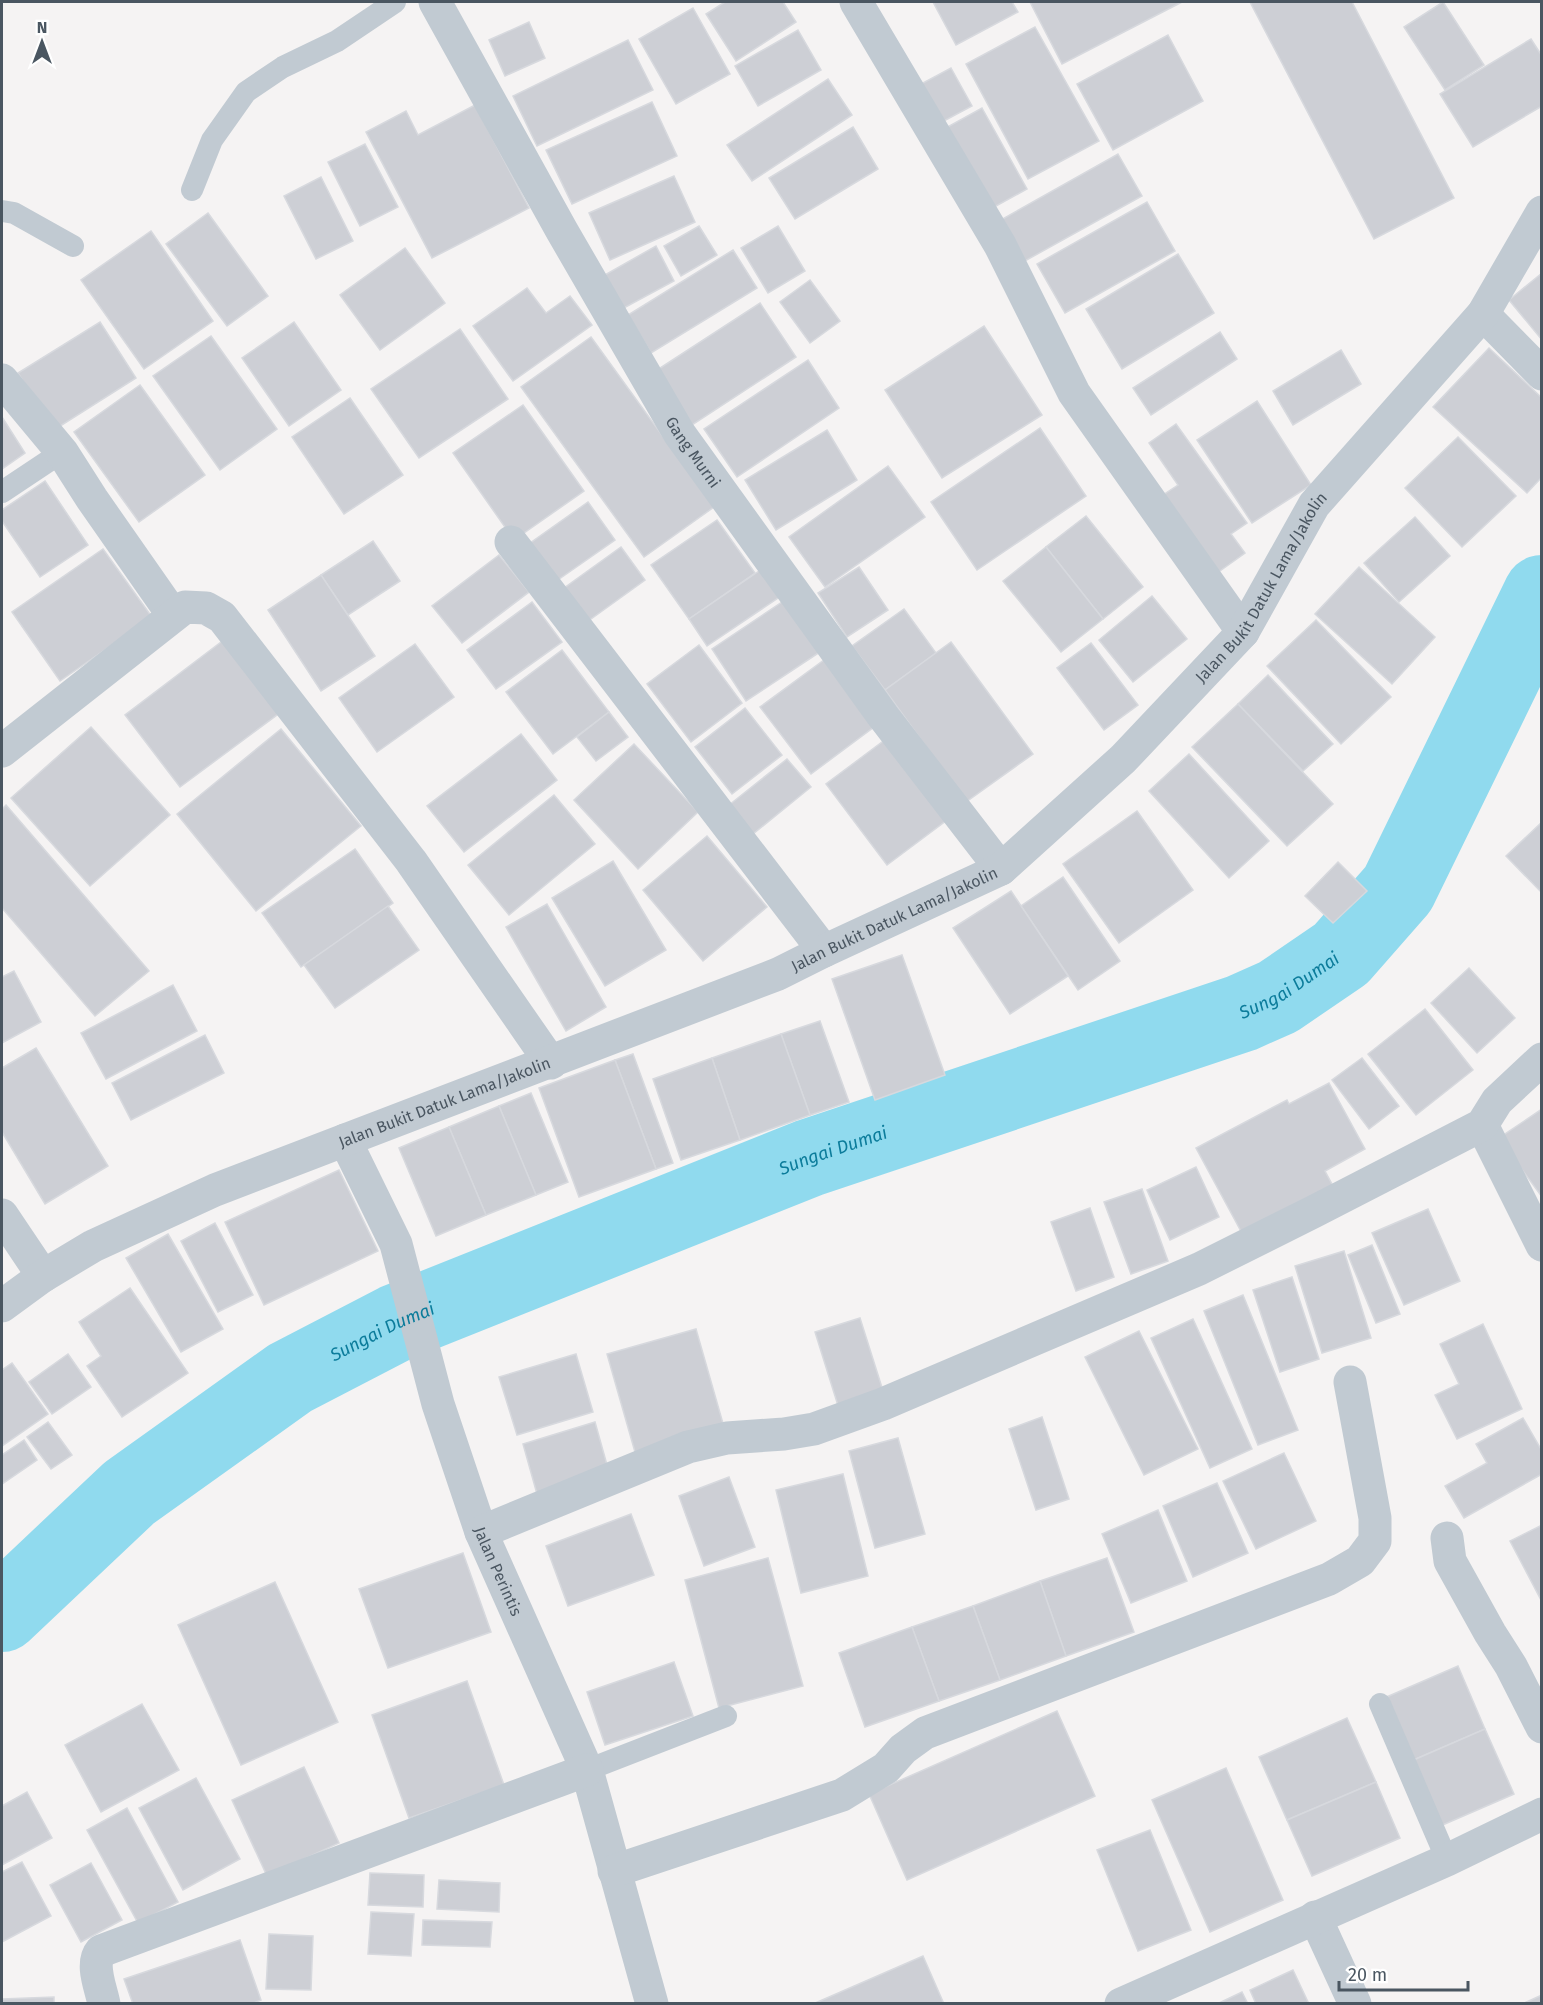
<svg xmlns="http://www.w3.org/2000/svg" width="1543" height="2005" viewBox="0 0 1543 2005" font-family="'Fira Sans',sans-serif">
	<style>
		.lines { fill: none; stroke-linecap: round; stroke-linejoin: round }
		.river { stroke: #90daee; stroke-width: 78 }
		.building { fill: #cdcfd5; stroke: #d7d9de; stroke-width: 1.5 }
		.lane { stroke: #c1cad2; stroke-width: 22 }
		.street { stroke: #c1cad2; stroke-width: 33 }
		.labels { text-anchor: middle; stroke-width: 6; stroke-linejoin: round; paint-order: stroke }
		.street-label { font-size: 16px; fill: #4a5661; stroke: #fff }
		.water-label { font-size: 18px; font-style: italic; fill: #0c7c9b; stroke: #fff }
	</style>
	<rect width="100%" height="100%" fill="#f5f3f3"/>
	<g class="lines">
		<path class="river" id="s1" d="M2,1613L129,1493L290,1378L396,1323L809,1158L1242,1013L1278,997L1341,954L1398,889L1542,594"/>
	</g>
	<g class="building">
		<polygon points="725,2 783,2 796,22 736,61 706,14"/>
		<polygon points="933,2 1012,2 1018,12 956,45"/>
		<polygon points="1030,2 1182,2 1062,64"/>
		<polygon points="1250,2 1352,2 1454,198 1374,239"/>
		<polygon points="1443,2 1484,65 1445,90 1404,27"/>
		<polygon points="693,8 730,74 676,104 639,39"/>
		<polygon points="529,22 545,58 505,76 489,40"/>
		<polygon points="1035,27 1099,141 1028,179 966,64"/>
		<polygon points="798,30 821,70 758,106 735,66"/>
		<polygon points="1168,35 1203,101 1113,150 1077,84"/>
		<polygon points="1531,39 1542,56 1542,106 1473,147 1440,94"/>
		<polygon points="628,40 653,90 537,146 513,96"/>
		<polygon points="951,68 972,106 942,122 921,84"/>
		<polygon points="828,79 852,115 752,181 727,145"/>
		<polygon points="652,102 677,156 572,204 546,150"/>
		<polygon points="475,105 529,208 432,258 366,132 406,111 418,135"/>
		<polygon points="982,108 1027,189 987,211 942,130"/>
		<polygon points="853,127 878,169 795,219 769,178"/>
		<polygon points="365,144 398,207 360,226 328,162"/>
		<polygon points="1118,154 1142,196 1023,262 999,221"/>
		<polygon points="674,176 695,222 610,260 589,213"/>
		<polygon points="321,177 353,241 316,259 284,196"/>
		<polygon points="1147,202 1175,251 1065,313 1037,264"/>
		<polygon points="208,213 268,296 227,326 166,244"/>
		<polygon points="699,226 717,255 681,276 664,246"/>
		<polygon points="778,226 805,271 768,293 741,248"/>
		<polygon points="151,231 213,321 144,369 81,280"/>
		<polygon points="656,246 674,281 622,309 603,276"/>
		<polygon points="405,248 445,303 380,350 340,295"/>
		<polygon points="733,250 757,288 651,353 628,315"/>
		<polygon points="1178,254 1214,313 1122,369 1086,309"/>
		<polygon points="1542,273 1542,340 1509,300"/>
		<polygon points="810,280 840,321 810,343 780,302"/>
		<polygon points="527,288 546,313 570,296 592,325 513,381 473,326"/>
		<polygon points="760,303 796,357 692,425 657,370"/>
		<polygon points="100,322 136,378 54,430 18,373"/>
		<polygon points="294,322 341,390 289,426 242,358"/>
		<polygon points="984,326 1042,415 942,478 885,390"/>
		<polygon points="460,329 508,399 419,458 371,389"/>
		<polygon points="1220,332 1237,359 1151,415 1133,388"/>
		<polygon points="211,336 277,429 220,470 153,376"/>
		<polygon points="591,337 714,507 644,557 521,387"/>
		<polygon points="1489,348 1542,398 1542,477 1527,493 1433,407"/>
		<polygon points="1341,350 1361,384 1293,425 1273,391"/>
		<polygon points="808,360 839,408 737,477 704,429"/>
		<polygon points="140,385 205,475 139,522 74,432"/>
		<polygon points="350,398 403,475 344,514 292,437"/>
		<polygon points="1257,401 1311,485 1252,523 1197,440"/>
		<polygon points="523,405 584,491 514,540 453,453"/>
		<polygon points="2,417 25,453 2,469"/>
		<polygon points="1176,424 1247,523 1231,534 1245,553 1217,573 1163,495 1178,485 1149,443"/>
		<polygon points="1040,428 1086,496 977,570 931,502"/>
		<polygon points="827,430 857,480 776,530 745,480"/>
		<polygon points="1458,437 1516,496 1462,547 1405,488"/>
		<polygon points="888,466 925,517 825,587 789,537"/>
		<polygon points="45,481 88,545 40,577 2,521 2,510"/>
		<polygon points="588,502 615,540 552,584 526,546"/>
		<polygon points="1086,516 1143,587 1103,619 1046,547"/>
		<polygon points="1415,517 1450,556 1399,602 1364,563"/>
		<polygon points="717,520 755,573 689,619 651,565"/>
		<polygon points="373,541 400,581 348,615 321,575"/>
		<polygon points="621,547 645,580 584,624 560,591"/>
		<polygon points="1046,547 1103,619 1061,652 1003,581"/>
		<polygon points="103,549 152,617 60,681 12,612"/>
		<polygon points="499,555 529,592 462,643 432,606"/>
		<polygon points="859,567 888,610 847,637 818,593"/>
		<polygon points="1359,567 1435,637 1392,684 1315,614"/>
		<polygon points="762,569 781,596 707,646 689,619"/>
		<polygon points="321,575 375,656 321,691 268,610"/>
		<polygon points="1152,596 1187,639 1133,682 1099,640"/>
		<polygon points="788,598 823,650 746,701 712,649"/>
		<polygon points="532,602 562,642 496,689 467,650"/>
		<polygon points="904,609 936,653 885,690 852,646"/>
		<polygon points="1316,620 1391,697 1341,744 1267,666"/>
		<polygon points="225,639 281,712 180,787 125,715"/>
		<polygon points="951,642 1033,754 966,802 885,690"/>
		<polygon points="1091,643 1138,705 1104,730 1057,668"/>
		<polygon points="415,644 454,697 377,752 339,698"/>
		<polygon points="699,645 742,703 691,742 647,684"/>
		<polygon points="562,650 609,712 553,754 506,692"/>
		<polygon points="828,657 878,724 811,774 760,707"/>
		<polygon points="1268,675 1333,744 1303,771 1238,704"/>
		<polygon points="1238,704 1333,804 1287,846 1192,747"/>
		<polygon points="745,708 782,755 732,794 695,747"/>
		<polygon points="609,712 628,737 596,761 577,737"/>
		<polygon points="91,727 170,815 90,886 11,798"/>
		<polygon points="281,729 361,826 256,911 177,814"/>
		<polygon points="521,734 557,780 464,852 427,806"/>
		<polygon points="886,739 947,820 887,865 826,784"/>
		<polygon points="634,744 698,812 638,869 574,800"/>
		<polygon points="1189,754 1269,841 1229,878 1149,791"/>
		<polygon points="787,759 811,787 753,834 729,805"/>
		<polygon points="554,795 595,844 509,915 468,865"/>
		<polygon points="6,805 149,971 95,1016 2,908 2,809"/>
		<polygon points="1137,811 1193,890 1119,943 1063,864"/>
		<polygon points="1542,822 1542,893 1506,856"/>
		<polygon points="707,836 767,907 703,961 643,890"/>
		<polygon points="355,849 393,903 301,967 262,913"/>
		<polygon points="613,861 666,950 605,986 552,898"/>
		<polygon points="1338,862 1367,891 1333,923 1305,896"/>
		<polygon points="1063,877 1120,961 1078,990 1021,906"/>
		<polygon points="1011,891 1068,976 1010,1014 953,928"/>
		<polygon points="547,904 606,1007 566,1031 506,927"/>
		<polygon points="388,906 419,950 335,1008 304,965"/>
		<polygon points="902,955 945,1075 875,1100 832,979"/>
		<polygon points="1469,968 1515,1018 1477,1053 1431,1003"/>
		<polygon points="14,971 41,1022 2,1043 2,977"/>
		<polygon points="173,985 197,1031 106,1079 81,1033"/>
		<polygon points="1425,1009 1473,1070 1416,1115 1368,1054"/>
		<polygon points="820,1021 849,1102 810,1115 781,1034"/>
		<polygon points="781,1034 810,1115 740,1140 712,1058"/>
		<polygon points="205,1035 224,1073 131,1120 112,1083"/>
		<polygon points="36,1048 108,1166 45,1204 2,1132 2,1068"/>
		<polygon points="633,1054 673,1163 656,1169 615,1060"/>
		<polygon points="712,1058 740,1140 681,1160 653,1079"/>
		<polygon points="1362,1058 1399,1106 1369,1129 1332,1080"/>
		<polygon points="615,1060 656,1169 579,1197 539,1088"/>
		<polygon points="1329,1083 1365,1149 1325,1171 1333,1186 1243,1235 1196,1148 1287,1100 1289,1104"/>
		<polygon points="531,1093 568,1182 536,1195 499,1106"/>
		<polygon points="499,1106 536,1195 486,1215 449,1127"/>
		<polygon points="1542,1109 1542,1197 1499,1138"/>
		<polygon points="449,1127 486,1215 436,1236 399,1148"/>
		<polygon points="1196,1167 1219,1217 1170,1240 1147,1190"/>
		<polygon points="339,1170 378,1251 264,1305 225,1222"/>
		<polygon points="1142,1189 1168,1261 1131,1274 1104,1202"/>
		<polygon points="1090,1208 1114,1277 1076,1291 1051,1222"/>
		<polygon points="1428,1209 1460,1281 1404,1305 1372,1233"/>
		<polygon points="215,1223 253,1295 218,1312 181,1241"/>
		<polygon points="168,1234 223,1329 181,1352 126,1258"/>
		<polygon points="1372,1245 1400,1314 1376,1323 1348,1255"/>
		<polygon points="1344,1251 1371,1338 1322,1353 1295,1266"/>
		<polygon points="1292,1277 1319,1359 1280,1372 1253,1290"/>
		<polygon points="130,1288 188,1373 122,1417 87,1366 101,1356 79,1322"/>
		<polygon points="1243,1295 1298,1430 1258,1445 1204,1311"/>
		<polygon points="860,1318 885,1397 840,1412 815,1332"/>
		<polygon points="1193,1319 1252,1449 1210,1468 1151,1338"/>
		<polygon points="1483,1324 1522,1409 1457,1439 1435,1395 1459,1384 1440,1344"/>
		<polygon points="696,1329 724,1427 635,1452 607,1354"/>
		<polygon points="1139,1331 1198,1449 1144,1475 1085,1357"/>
		<polygon points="68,1354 91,1387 52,1414 29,1382"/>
		<polygon points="576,1354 593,1412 517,1435 499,1377"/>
		<polygon points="12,1363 48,1414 2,1446 2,1370"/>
		<polygon points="1042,1417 1069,1499 1036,1510 1009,1429"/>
		<polygon points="1523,1418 1542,1451 1542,1474 1464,1518 1445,1486 1487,1463 1476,1444"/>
		<polygon points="48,1422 72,1455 51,1469 27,1437"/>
		<polygon points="595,1422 609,1472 537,1494 523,1444"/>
		<polygon points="898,1438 925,1534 875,1548 849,1451"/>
		<polygon points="24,1440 37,1460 2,1484 2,1455"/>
		<polygon points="1284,1453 1316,1521 1256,1549 1223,1481"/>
		<polygon points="843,1474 868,1576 801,1593 776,1490"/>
		<polygon points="729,1477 755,1547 704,1566 679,1496"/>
		<polygon points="1217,1483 1248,1553 1193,1577 1163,1506"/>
		<polygon points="1158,1510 1187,1581 1131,1603 1102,1534"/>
		<polygon points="631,1514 654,1575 568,1606 546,1546"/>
		<polygon points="1542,1525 1542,1602 1510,1541"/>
		<polygon points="463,1553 491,1632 388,1668 359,1589"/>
		<polygon points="768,1558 803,1686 719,1708 685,1580"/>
		<polygon points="1107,1558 1134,1632 1066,1656 1040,1581"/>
		<polygon points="1040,1581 1066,1656 1000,1680 973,1606"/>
		<polygon points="275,1582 338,1722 241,1765 178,1625"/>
		<polygon points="973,1606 1000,1680 939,1701 912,1627"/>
		<polygon points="912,1627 939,1701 865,1727 839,1653"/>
		<polygon points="674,1662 693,1716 605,1745 587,1692"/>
		<polygon points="1458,1666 1485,1729 1409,1762 1382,1699"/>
		<polygon points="467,1681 504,1785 409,1818 372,1715"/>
		<polygon points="142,1704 179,1770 101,1812 65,1745"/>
		<polygon points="1057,1711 1095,1796 907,1880 869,1794"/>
		<polygon points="1347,1718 1376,1782 1287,1820 1259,1757"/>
		<polygon points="1485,1729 1514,1794 1438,1827 1409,1762"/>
		<polygon points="304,1767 339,1843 267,1876 232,1800"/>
		<polygon points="1226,1768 1283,1900 1210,1932 1152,1800"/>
		<polygon points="196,1778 240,1859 183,1890 139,1808"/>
		<polygon points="1376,1782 1400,1838 1312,1876 1287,1820"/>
		<polygon points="27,1792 52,1838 2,1865 2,1806"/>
		<polygon points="127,1808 178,1902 138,1923 87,1830"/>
		<polygon points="1150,1830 1191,1930 1138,1951 1097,1850"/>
		<polygon points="22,1862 51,1916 2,1942 2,1872"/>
		<polygon points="91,1863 122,1920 81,1942 50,1885"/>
		<polygon points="370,1873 424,1875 423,1907 368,1905"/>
		<polygon points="439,1880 500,1883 499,1912 437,1909"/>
		<polygon points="371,1912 414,1914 411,1956 368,1954"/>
		<polygon points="423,1920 492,1922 490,1947 422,1945"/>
		<polygon points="269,1934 313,1936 311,1990 266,1989"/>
		<polygon points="240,1940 261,2000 251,2004 133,2004 124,1979"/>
		<polygon points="923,1956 944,2004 813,2004"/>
		<polygon points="1293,1970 1309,2004 1256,2004 1250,1990"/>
		<polygon points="1242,1992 1248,2004 1217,2004"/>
		<polygon points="1542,1995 1542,2004 1522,2004"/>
		<polygon points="54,1997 54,2004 2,2004 2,1999"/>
	</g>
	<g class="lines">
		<g class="lane">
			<polyline points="192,190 212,140 246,92 283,67 337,41 395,2"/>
			<polyline points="2,211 14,213 73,246"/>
			<polyline points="2,492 62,452"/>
			<polyline points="1380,1704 1447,1860"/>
			<polyline points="587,1770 726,1716"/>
		</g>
		<g class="street">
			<path id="s2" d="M435,2L562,231L679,433L883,716L1001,869"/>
			<polyline points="856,2 1000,245 1074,393 1243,632"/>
			<polyline points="1483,314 1542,374"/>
			<polyline points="2,380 62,452 92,499 173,615"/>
			<polyline points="511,542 824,951"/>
			<polyline points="2,751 185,607 206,608 222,617 411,861 551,1063"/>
			<polyline points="1482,1125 1542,1245"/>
			<path id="s3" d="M345,1140L396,1244L438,1404L481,1532L587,1770L652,2004"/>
			<polyline points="2,1215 43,1276"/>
			<path id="s4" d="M2,1306L43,1276L93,1246L215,1190L778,974L824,951L1001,869L1123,759L1243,632L1314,505L1483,314L1542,212"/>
			<polyline points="481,1532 688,1447 727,1438 784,1434 814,1429 883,1404 1199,1269 1313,1212 1482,1125 1497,1101 1542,1059"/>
			<polyline points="1447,1538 1450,1561 1490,1633 1511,1666 1542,1727"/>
			<polyline points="614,1871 842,1795 886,1768 903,1749 925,1733 1329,1579 1360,1561 1375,1541 1375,1518 1350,1382"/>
			<polyline points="1315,1917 1355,2004"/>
			<path d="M104,2004C101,1988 90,1964 101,1951L587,1770"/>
			<polyline points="1121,2004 1447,1860 1542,1814"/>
		</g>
	</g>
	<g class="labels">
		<g class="street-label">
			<text dy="6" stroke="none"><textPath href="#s2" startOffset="519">Gang Murni</textPath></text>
			<text dy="6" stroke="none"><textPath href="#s4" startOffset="1479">Jalan Bukit Datuk Lama/Jakolin</textPath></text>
			<text dy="6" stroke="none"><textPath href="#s4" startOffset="975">Jalan Bukit Datuk Lama/Jakolin</textPath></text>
			<text dy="6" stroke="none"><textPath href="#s4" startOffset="489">Jalan Bukit Datuk Lama/Jakolin</textPath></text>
			<text dy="6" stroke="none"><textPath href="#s3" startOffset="459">Jalan Perintis</textPath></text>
		</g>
		<g class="water-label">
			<text dy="6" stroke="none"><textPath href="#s1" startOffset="1448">Sungai Dumai</textPath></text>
			<text dy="6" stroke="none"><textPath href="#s1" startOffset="962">Sungai Dumai</textPath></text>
			<text dy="6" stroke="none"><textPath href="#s1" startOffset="476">Sungai Dumai</textPath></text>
		</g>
	</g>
	<rect width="1543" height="2005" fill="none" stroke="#4a5661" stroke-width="6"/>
	<g transform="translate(42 42)" stroke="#ffffff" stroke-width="4.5" paint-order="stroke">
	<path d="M0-4.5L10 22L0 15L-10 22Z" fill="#4a5661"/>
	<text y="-9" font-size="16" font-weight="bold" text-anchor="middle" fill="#4a5661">N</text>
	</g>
	<path d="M1339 1981v9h129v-9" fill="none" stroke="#4a5661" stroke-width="3"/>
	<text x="1348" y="1981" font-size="18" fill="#4a5661" stroke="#ffffff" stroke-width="4.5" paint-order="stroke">20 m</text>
</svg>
